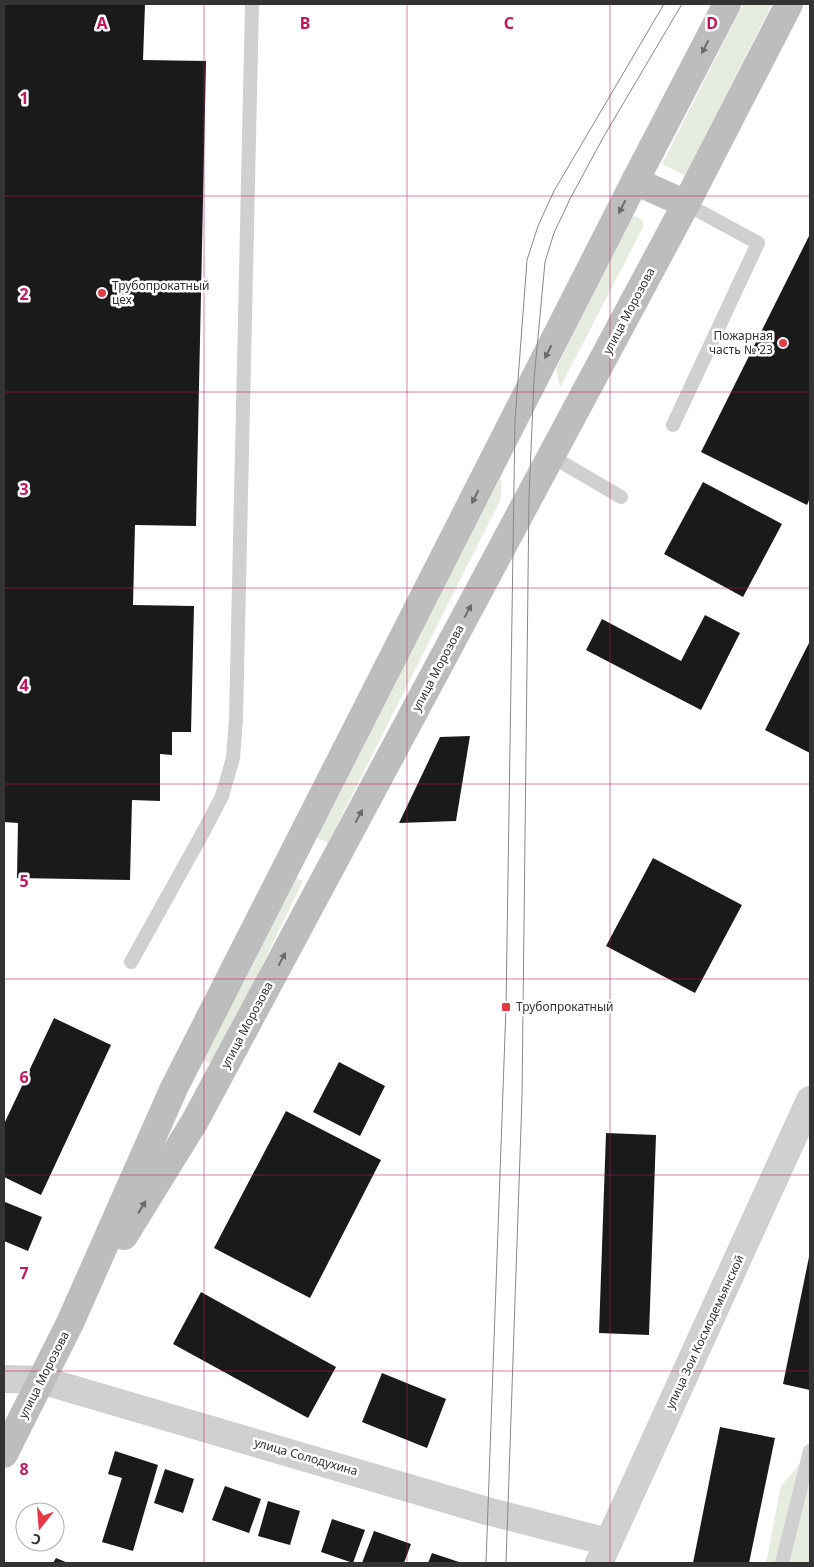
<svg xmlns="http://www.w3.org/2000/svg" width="814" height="1567" viewBox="0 0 814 1567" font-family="'Noto Sans',sans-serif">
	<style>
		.green { fill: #e6ecdf }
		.building { fill: #1a1a1a }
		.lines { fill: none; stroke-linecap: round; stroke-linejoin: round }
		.service { stroke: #d0d0d0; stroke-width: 14 }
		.minor { stroke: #d0d0d0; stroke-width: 28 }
		.secondary { stroke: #bdbdbd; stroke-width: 28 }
		.tram { stroke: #888; stroke-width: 1 }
		.oneway { fill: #6a6a6a }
		.grid { fill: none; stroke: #c2185b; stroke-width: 1; stroke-opacity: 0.55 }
		.poi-dot { fill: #e63946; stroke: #fff; stroke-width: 2 }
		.labels { text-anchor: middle; stroke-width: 5; stroke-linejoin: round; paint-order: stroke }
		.poi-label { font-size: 12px; fill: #333; stroke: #fff; text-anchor: start }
		.street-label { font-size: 12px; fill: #333; stroke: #fff }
		.grid-label { font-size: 16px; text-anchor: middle; font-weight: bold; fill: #c2185b; stroke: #fff; stroke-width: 5; stroke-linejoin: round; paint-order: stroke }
	</style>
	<rect width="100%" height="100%" fill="#fff"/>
	<g class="green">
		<polygon points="743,4 772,4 686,176 662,164"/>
		<polygon points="632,216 638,217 643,221 643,227 560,388 556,369 629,220"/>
		<polygon points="501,477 501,499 328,843 314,836"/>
		<polygon points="291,876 303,881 217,1058 214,1062 210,1063 205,1061 203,1058"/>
		<polygon points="810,1452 810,1563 766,1563 781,1486"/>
	</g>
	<g class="building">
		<polygon points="4,4 145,4 143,60 206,61 196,526 135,525 133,605 194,606 191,732 172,732 172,755 160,754 160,801 132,800 130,880 17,878 18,823 4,822"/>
		<polygon points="810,234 810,498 807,505 701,452"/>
		<polygon points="703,482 782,524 743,597 664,554"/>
		<polygon points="705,615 740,633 701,710 586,650 602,619 681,661"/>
		<polygon points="810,641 810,753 765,730"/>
		<polygon points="470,736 456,821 399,823 440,737"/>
		<polygon points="653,858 742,905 695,993 606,946"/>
		<polygon points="54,1018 111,1045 41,1195 4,1177 4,1124"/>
		<polygon points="339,1062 385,1086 360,1136 313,1112"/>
		<polygon points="286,1111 381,1160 310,1298 214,1248"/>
		<polygon points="606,1133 656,1135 649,1335 599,1333"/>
		<polygon points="5,1202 42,1217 28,1251 4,1241 4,1206"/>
		<polygon points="809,1257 810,1257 810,1390 783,1384"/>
		<polygon points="201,1292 336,1367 308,1418 173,1344"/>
		<polygon points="382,1373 446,1399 427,1448 362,1422"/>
		<polygon points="720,1427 775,1438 749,1563 693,1563"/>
		<polygon points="115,1451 158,1465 133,1551 102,1542 122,1478 108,1474"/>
		<polygon points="165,1469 194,1479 183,1513 154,1503"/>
		<polygon points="225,1486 261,1499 249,1533 212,1520"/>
		<polygon points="268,1501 300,1511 290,1545 258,1536"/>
		<polygon points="332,1519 365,1530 353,1563 321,1552"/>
		<polygon points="374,1531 411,1544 404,1563 362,1563"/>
		<polygon points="432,1553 462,1563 428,1563"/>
		<polygon points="56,1558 68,1563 53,1563"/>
	</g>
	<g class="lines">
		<g class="service">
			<polyline points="673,425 758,243 686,204"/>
			<polyline points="551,456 621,497"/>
			<polyline points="131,962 206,827 222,796 233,758 236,719 252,4"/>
			<polyline points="782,1563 810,1451"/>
		</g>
		<g class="minor">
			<polyline points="4,1379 41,1380 487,1511 608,1542"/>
			<polyline points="599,1563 810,1100"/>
		</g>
		<g class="secondary">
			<polyline points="635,181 686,204"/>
			<polyline points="124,1236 195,1121 686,204 789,4"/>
			<polyline points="4,1454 70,1323 174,1088 635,181 727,4"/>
		</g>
		<g class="tram">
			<polyline points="486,1563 506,1007 515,420 527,260 538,226 554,191 664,4"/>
			<polyline points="506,1563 522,1097 529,496 534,380 545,262 554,233 570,199 604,136 682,4"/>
		</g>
	</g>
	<defs><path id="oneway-solid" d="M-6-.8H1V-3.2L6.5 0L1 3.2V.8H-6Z" transform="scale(1.25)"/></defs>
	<g class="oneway">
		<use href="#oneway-solid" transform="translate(705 47) rotate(117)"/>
		<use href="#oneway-solid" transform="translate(622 207) rotate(117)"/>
		<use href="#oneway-solid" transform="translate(548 352) rotate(117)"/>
		<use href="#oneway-solid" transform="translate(475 497) rotate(117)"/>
		<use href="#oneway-solid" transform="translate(468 611) rotate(-62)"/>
		<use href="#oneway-solid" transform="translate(359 816) rotate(-62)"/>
		<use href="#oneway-solid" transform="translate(282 959) rotate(-62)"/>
		<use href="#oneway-solid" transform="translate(142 1207) rotate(-58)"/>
	</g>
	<path class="grid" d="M204,4V1563M407,4V1563M610,4V1563M4,196H810M4,392H810M4,588H810M4,784H810M4,979H810M4,1175H810M4,1371H810"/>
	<g class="poi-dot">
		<circle cx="102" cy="293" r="5"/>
		<circle cx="783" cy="343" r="5"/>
		<rect x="501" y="1002" width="10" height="10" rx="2.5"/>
	</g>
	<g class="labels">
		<g class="poi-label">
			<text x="112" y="290">Трубопрокатный<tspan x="112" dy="14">цех</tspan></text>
			<text x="773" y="340" text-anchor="end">Пожарная<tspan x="773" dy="14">часть № 23</tspan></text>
			<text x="516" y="1011">Трубопрокатный</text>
		</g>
		<g class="street-label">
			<text transform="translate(629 311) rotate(-62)" y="4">улица Морозова</text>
			<text transform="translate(438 668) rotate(-62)" y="4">улица Морозова</text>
			<text transform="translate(247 1025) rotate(-62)" y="4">улица Морозова</text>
			<text transform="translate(705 1332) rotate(-65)" y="4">улица Зои Космодемьянской</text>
			<text transform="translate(44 1375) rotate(-63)" y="4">улица Морозова</text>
			<text transform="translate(306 1457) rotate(16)" y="4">улица Солодухина</text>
		</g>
	</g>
	<g class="grid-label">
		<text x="102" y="29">A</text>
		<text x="305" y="29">B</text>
		<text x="509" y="29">C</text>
		<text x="712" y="29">D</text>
		<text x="24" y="104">1</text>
		<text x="24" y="300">2</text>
		<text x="24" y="495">3</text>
		<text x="24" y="691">4</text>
		<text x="24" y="887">5</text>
		<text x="24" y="1083">6</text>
		<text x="24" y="1279">7</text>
		<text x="24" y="1475">8</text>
	</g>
	<rect width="814" height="1567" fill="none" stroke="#333333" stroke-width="10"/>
	<g transform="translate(40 1527) rotate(197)"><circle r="24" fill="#ffffff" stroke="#adadad"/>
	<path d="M0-4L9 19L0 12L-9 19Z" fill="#e63946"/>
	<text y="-8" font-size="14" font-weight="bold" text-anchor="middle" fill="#333333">С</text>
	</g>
</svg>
